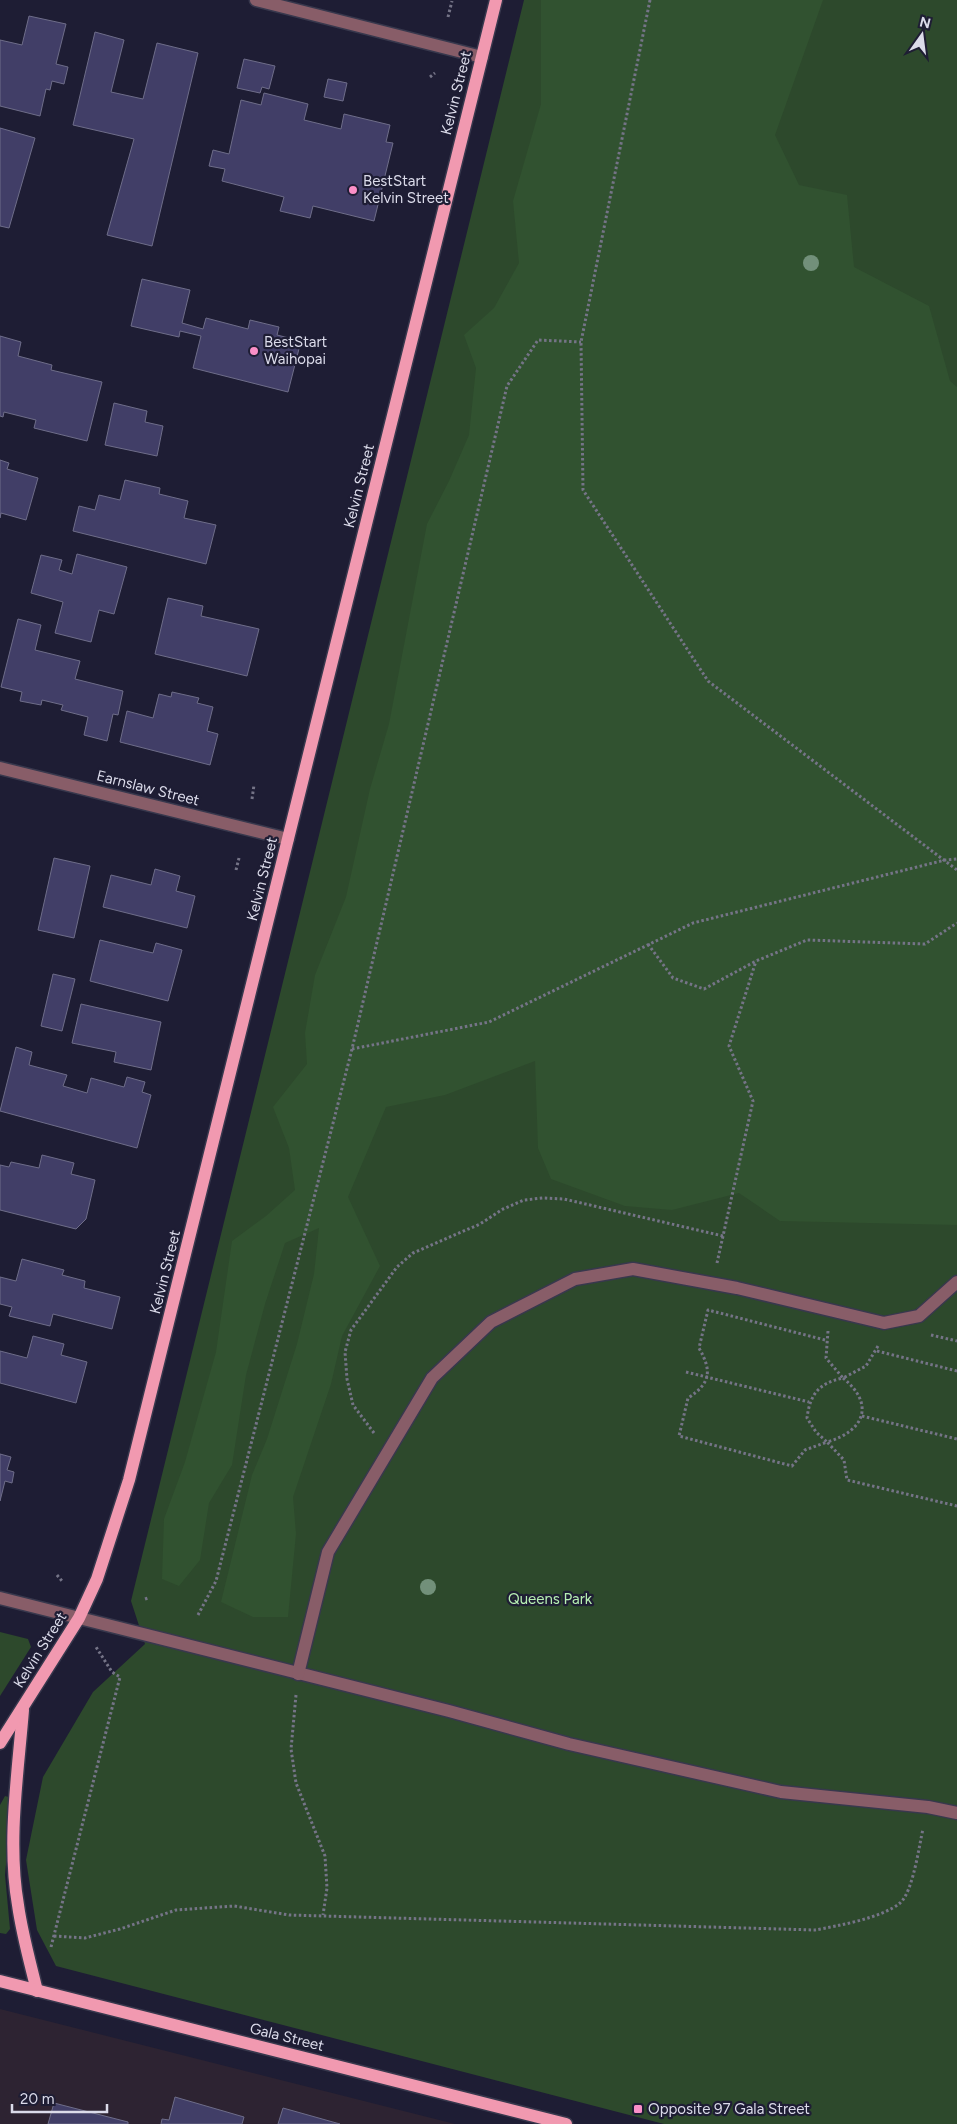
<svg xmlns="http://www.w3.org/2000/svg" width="957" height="2124" viewBox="0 0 957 2124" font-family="Figtree,sans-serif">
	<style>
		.commercial { fill: #2d2332 }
		.green { fill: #2d492c }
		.forest { fill: #315230 }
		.building { fill: #413e67; stroke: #6e6d89 }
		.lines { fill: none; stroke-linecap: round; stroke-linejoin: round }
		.minor-casing { stroke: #38384d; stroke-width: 15 }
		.major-casing { stroke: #38384d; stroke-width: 15 }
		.path { stroke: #757487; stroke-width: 3; stroke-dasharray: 2.5 2.5; stroke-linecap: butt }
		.minor { stroke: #885d68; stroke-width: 12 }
		.major { stroke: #f199b0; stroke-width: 12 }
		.tree { fill: #72907a }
		.poi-dot { fill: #fa8fc7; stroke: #1e1d34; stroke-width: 2 }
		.labels { text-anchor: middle; stroke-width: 4.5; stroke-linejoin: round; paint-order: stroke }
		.street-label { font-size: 15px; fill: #dbdbea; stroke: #1e1d34 }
		.poi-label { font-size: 15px; fill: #dbdbea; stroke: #1e1d34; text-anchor: start }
		.park-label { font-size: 15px; fill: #b7efb3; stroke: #1e1d34 }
	</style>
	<rect width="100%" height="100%" fill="#1e1d34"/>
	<polygon class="commercial" points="0,2009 455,2124 0,2124"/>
	<g class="green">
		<polygon points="524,0 957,0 957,2124 664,2124 56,1966 37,1930 26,1860 43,1777 93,1692 145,1644 131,1601"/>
		<polygon points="0,1632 28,1639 31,1647 0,1696"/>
		<polygon points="5,1796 12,1798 5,1875 10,1929 6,1934 0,1933 0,1805"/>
	</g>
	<polygon class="forest" points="541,0 823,0 775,135 799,185 847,195 854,267 929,306 950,381 957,387 957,1225 780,1221 739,1193 672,1210 625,1206 551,1179 538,1148 535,1061 445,1095 386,1107 348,1197 380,1266 342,1336 331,1384 293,1497 296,1534 288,1617 253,1617 221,1602 252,1475 267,1439 297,1344 314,1274 319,1228 285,1243 265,1304 246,1375 232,1465 209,1503 200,1560 179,1586 162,1579 164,1519 185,1462 216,1352 232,1241 266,1216 295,1190 289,1148 273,1107 307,1064 305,1033 315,975 346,897 370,789 389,724 427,524 449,481 469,435 476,368 464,335 494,308 519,263 513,201 541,104"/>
	<g class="building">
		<polygon points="29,16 66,24 56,64 68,67 64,84 52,81 50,90 46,89 40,116 0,106 0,40 22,45"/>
		<polygon points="95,32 124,40 111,92 143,99 157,43 198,53 152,246 107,235 134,139 73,125"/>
		<polygon points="244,59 275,66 269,89 262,87 260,93 237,88"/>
		<polygon points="328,79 347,83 343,101 324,97"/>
		<polygon points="264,93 308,104 304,120 341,129 344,114 390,125 386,142 393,143 374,221 313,206 310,218 280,211 284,197 222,181 225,169 209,166 213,150 229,154 241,100 261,105"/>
		<polygon points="0,128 35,138 9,228 0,226"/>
		<polygon points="142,279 190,290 182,323 203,329 206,318 248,329 250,320 279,327 277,335 301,341 288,392 193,368 201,336 180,331 179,337 131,326"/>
		<polygon points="0,336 21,342 18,356 52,365 51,370 102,382 87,441 34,428 36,420 4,412 3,417 0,416"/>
		<polygon points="114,403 147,411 145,422 163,426 157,456 105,445"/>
		<polygon points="0,460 9,463 7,469 38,478 26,520 1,513 0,518"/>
		<polygon points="125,480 160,488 159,494 188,501 184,518 216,525 206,564 73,531 79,506 95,510 99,495 120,500"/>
		<polygon points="77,554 127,567 114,614 99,610 91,642 55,633 63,602 31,593 41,555 62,560 59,570 72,574"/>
		<polygon points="168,598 203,606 201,616 259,629 247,676 155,654"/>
		<polygon points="18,619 41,625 35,650 80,661 75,679 123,691 118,715 113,714 107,741 84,735 88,717 61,710 63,705 42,700 41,705 20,701 22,692 1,687"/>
		<polygon points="172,692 199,698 197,703 213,707 207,731 218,734 210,765 120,742 127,711 153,718 159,694 171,697"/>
		<polygon points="54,858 90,866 74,938 38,930"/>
		<polygon points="155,869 180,876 176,891 195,896 187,928 103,907 111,875 151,885"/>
		<polygon points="100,940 153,953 156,943 182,950 168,1001 90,981"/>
		<polygon points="53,974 75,979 62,1031 41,1026"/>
		<polygon points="81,1004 161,1022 151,1070 114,1062 116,1052 72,1043"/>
		<polygon points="16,1047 32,1052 29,1065 67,1075 63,1086 87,1093 91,1078 124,1087 127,1077 145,1082 142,1092 151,1095 137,1148 0,1111"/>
		<polygon points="42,1155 74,1163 71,1174 95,1180 86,1219 76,1229 0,1210 0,1165 9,1167 11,1162 39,1168"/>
		<polygon points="22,1259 64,1270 62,1275 85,1281 84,1288 120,1297 112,1329 53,1314 50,1326 9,1316 12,1307 0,1304 0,1277 16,1281"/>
		<polygon points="33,1336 64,1344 61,1355 87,1362 76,1403 0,1383 0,1351 27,1358"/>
		<polygon points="0,1454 11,1457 7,1470 14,1472 12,1483 5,1481 0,1501"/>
		<polygon points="175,2097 244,2117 242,2124 161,2124 162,2119 169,2120"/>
		<polygon points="54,2103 128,2122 128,2124 48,2124"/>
		<polygon points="283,2108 340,2124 278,2124"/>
	</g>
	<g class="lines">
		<g class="minor-casing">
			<g id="minor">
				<polyline points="256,0 482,57"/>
				<polyline points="0,768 288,839"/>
				<polyline points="0,1598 449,1711 569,1744 781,1792 928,1807 957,1813"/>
				<polyline points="298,1674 328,1552 432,1378 491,1322 575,1279 633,1269 737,1288 884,1323 919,1316 957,1282"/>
			</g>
		</g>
		<g class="major-casing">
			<g id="major">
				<path d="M23,1710C18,1773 7,1842 18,1905C22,1934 30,1962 37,1991"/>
				<polyline points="0,1743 79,1618 97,1579 129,1480 496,0"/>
				<polyline points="0,1981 566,2124"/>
			</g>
		</g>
		<g class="path">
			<polyline points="650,0 581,342 583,490 708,681 957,870"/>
			<polyline points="448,17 452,1"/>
			<polyline points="430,77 435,73"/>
			<polyline points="252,799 254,785"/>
			<polyline points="236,870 239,858"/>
			<polyline points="648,944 673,978 704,989 756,961 807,940 925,944 957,923"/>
			<polyline points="352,1049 489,1022 693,923 945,860 957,859"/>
			<polyline points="717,1263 753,1101 729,1046 756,961"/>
			<polyline points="828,1331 826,1358 843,1378 866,1366 878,1346"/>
			<polyline points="931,1335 957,1341"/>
			<path d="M825,1340L708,1310L699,1348C712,1371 711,1383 688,1398L679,1436L792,1466L805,1450L827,1442L844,1460L847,1480L957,1506"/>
			<polyline points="877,1351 957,1371"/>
			<polyline points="686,1372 809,1402"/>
			<path d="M843,1378C875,1404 865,1431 827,1442L816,1432L807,1418C810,1394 819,1383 843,1378Z"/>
			<polyline points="862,1416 957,1439"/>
			<polyline points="374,1433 353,1405 347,1379 345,1352 351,1330 397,1267 413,1253 480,1224 503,1209 524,1200 543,1198 564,1199 723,1236"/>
			<polyline points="57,1575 62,1581"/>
			<polyline points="145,1599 148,1598"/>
			<polyline points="198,1615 216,1581 352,1049 507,386 538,340 581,342"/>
			<polyline points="296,1695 291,1749 296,1783 325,1856 327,1888 323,1915"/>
			<path d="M54,1936L85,1938L120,1929L176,1910L234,1906L289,1915L815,1930C837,1926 882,1918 900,1903C913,1892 919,1846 923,1829"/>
			<polyline points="51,1947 120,1677 112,1672 96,1647"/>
		</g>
		<use href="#minor" class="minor"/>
		<use href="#major" class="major"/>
	</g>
	<g class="tree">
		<circle cx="811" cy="263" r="8"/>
		<circle cx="428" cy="1587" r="8"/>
	</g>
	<g class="poi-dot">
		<circle cx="353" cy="190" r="5"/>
		<circle cx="254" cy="351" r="5"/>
		<rect x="633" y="2104" width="10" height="10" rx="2.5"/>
	</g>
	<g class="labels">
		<g class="street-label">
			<text transform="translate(456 93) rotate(-76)" y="5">Kelvin Street</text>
			<text transform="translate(359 486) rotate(-76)" y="5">Kelvin Street</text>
			<text transform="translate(148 788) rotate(14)" y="5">Earnslaw Street</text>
			<text transform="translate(262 879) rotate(-76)" y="5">Kelvin Street</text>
			<text transform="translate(165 1272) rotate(-76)" y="5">Kelvin Street</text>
			<text transform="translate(40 1650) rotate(-58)" y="5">Kelvin Street</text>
			<text transform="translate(287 2037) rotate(14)" y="5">Gala Street</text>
		</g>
		<g class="poi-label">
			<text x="363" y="186">BestStart<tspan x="363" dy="17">Kelvin Street</tspan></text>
			<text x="264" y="347">BestStart<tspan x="264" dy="17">Waihopai</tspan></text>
			<text x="648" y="2114">Opposite 97 Gala Street</text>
		</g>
		<g class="park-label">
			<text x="550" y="1604">Queens Park</text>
		</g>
	</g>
	<g transform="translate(922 35) rotate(14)" stroke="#1e1d34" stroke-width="4" paint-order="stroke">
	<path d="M0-4L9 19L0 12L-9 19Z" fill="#dbdbea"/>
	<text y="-8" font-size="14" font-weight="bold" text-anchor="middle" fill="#dbdbea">N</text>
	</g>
	<path d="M12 2104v8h95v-8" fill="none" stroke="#dbdbea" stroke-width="2.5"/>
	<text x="20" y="2104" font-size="15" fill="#dbdbea" stroke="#1e1d34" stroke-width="4" paint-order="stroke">20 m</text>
</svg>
